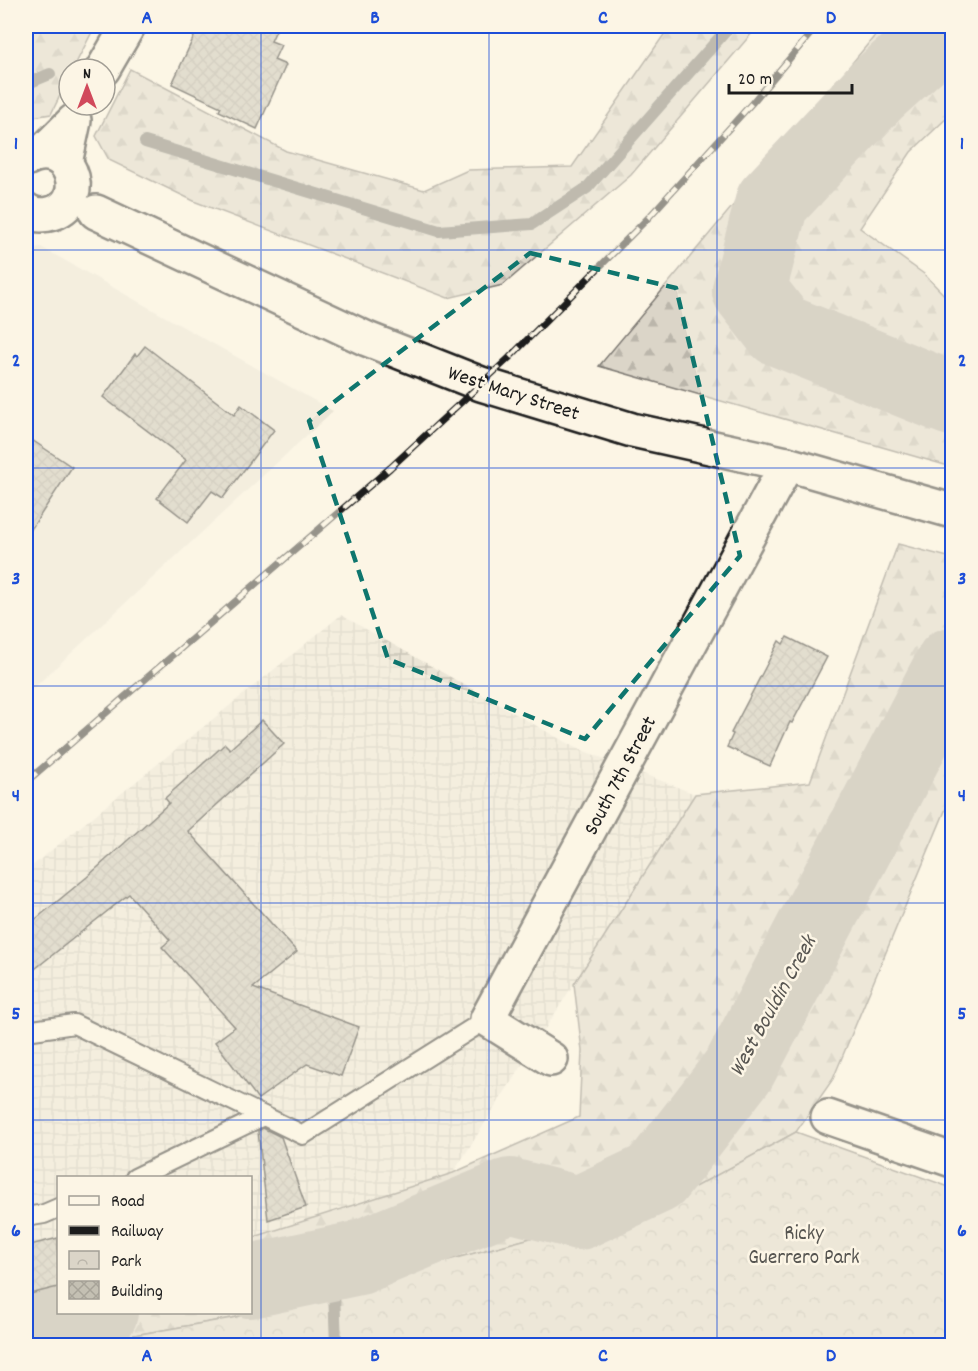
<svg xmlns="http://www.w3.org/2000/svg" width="978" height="1371" viewBox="0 0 978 1371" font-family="Dekko,sans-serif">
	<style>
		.built { fill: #ebe5d6 }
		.industrial { fill: url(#industrial-grid) }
		.forest { fill: url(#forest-firs); stroke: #7c7872; stroke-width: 1.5 }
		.park { fill: url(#park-crowns); stroke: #7c7872; stroke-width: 1.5 }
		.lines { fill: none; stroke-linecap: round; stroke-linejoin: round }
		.stream { stroke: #75726c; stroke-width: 12 }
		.river { stroke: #b0aba1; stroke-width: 74 }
		.building { fill: url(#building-cross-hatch); stroke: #1c1c1c; stroke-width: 1.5 }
		.lane-casing { stroke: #1c1c1c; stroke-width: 22 }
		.street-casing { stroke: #1c1c1c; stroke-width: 38 }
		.secondary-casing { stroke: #1c1c1c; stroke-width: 38 }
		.lane { stroke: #fcf5e5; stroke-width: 18 }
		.street { stroke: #fcf5e5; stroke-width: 33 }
		.secondary { stroke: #fcf5e5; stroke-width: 33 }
		.rail-casing { stroke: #1c1c1c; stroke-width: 7 }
		.rail { stroke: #fcf5e5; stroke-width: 4.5; stroke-dasharray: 14; stroke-linecap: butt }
		.marked { fill: none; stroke: #0f766e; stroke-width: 4.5; stroke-dasharray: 12 8; stroke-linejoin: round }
		.grid { fill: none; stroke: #1d4ed8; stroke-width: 1.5; stroke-opacity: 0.55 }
		.labels { text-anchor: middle; stroke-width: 5; stroke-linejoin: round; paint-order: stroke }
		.street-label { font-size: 21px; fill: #1c1c1c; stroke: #fcf5e5 }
		.park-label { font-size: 21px; fill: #555450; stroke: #fcf5e5 }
		.water-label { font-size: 22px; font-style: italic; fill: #575551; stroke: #fcf5e5 }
		.neatline { fill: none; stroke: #1d4ed8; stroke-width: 2 }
		.grid-label { font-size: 20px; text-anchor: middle; font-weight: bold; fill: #1d4ed8 }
	</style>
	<defs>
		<pattern id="industrial-grid" width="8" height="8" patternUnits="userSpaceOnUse" patternTransform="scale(1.5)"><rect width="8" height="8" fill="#ebe5d6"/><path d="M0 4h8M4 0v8" fill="none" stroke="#c9c4b7"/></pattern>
		<pattern id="forest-firs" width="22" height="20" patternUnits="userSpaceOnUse" patternTransform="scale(1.5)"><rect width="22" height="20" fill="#dbd5c8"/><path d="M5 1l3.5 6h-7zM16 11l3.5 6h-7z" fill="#bbb6ab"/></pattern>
		<pattern id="park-crowns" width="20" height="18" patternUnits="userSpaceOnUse" patternTransform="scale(1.5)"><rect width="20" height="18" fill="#dbd5c8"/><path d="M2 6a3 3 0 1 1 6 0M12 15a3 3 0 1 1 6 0" fill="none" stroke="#bbb6ab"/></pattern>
		<pattern id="building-cross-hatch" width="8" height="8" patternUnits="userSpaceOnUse" patternTransform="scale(1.5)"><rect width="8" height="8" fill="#c4c0b3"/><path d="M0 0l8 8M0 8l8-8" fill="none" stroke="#a8a499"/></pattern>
	</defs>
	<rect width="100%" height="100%" fill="#fcf5e5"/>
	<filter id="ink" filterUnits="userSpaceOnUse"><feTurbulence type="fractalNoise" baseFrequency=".0167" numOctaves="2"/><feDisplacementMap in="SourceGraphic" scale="12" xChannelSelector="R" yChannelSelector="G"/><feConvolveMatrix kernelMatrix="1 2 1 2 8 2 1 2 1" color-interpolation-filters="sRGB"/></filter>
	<g filter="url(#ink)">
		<polygon class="built" points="41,247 333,411 26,695 26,249"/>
		<polygon class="industrial" points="341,615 574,747 695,794 453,1173 251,1238 250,1178 58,1178 58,1297 26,1304 26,871"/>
		<g class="forest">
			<polygon points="26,26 95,26 73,69 69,69 69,77 51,114 26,118"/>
			<polygon points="670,26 758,26 631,175 503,285 448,298 196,202 109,160 96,136 130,69 286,151 424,190 468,170 572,167"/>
			<polygon points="883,26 952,26 952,113 911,152 860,228 924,274 952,303 952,467 599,366"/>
			<polygon points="898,544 952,558 952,794 833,1079 796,1132 670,1201 232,1318 77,1345 26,1345 26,1304 58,1297 58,1312 250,1312 251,1238 453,1173 579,1117 582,1051 574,984 695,794 810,782"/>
		</g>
		<polygon class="park" points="796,1132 952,1188 952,1345 77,1345 232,1318 669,1201"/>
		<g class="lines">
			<g class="stream">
				<polyline points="856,69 876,91"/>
				<polyline points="26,84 50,74"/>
				<polyline points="145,142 439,231 532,224 587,188 730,26"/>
				<polyline points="333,1263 336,1346"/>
			</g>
			<g class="river">
				<polyline points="948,26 876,91 772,202 749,290 780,330 952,399"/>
				<polyline points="250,1281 358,1258 510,1195 579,1213 656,1177 740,1068 952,664"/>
				<polyline points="26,1328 101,1312"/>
			</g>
		</g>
		<g class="building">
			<polygon points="199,26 278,26 271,41 281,45 274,60 286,65 257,129 219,111 221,107 172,84"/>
			<polygon points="145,346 234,415 241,405 274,430 223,498 212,491 188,522 157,498 186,460 103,397 135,354 137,356"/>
			<polygon points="26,436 72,467 26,537"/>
			<polygon points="787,637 827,657 792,723 790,722 770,766 727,747 733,734 731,733 779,641 783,644"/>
			<polygon points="262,720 284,744 188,831 297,952 253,988 359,1027 341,1076 307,1064 258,1099 215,1042 235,1027 162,947 170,940 129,894 26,976 26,927 87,877 169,803 165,798 225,744 230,749"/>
			<polygon points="263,1128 281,1137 306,1207 268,1220 258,1131"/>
			<polygon points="58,1238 58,1287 26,1295 26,1246"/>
		</g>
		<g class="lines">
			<g class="lane-casing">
				<g id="lane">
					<polyline points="26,1031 74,1024 303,1135 487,1019"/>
					<polyline points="135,1178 263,1116"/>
					<polyline points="26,1217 44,1214 58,1208"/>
				</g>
			</g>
			<g class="street-casing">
				<g id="street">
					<polyline points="551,1059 487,1019 787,464"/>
					<polyline points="828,1117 952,1160"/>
				</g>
			</g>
			<g class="secondary-casing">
				<g id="secondary">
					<polyline points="103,69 128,26"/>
					<polyline points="42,153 74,121 65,163"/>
					<path d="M26,159C68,135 93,199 53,213C43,216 34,216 26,210"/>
					<polyline points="96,212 367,339 481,384 632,430 787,464 952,511"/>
				</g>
			</g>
			<use href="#lane" class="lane"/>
			<use href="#street" class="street"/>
			<use href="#secondary" class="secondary"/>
			<g class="rail-casing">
				<polyline id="rail" points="26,782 390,468 509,358 649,217 752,103 817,26"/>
			</g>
			<use href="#rail" class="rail"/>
		</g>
	</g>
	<path d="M0 0H978V1371H0ZM530,253L676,288L740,556L585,739L388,659L309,421Z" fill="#fcf5e5" fill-opacity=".55" fill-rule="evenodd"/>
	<path class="marked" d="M530,253L676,288L740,556L585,739L388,659L309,421Z"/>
	<path class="grid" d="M261,26V1346M489,26V1346M717,26V1346M26,250H952M26,468H952M26,686H952M26,903H952M26,1120H952"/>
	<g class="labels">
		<g class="street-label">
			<text transform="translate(514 392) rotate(18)" y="7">West Mary Street</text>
			<text transform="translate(619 775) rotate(-62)" y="7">South 7th Street</text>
		</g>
		<g class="park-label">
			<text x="804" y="1239">Ricky<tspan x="804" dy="24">Guerrero Park</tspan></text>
		</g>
		<g class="water-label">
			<text transform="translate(771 1005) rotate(-61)" y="8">West Bouldin Creek</text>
		</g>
	</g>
	<rect width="978" height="1371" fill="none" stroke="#fcf5e5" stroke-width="66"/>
	<rect x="57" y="1176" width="195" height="138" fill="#fcf5e5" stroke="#a29e95" stroke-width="1.5"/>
	<rect x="69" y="1196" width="30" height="9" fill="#fcf5e5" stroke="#a29e95" stroke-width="1.5"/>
	<text x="111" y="1206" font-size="18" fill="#1c1c1c">Road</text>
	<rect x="69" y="1226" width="30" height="9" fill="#1c1c1c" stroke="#a29e95" stroke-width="1.5"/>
	<text x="111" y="1236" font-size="18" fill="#1c1c1c">Railway</text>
	<rect x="69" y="1251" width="30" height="18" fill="url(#park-crowns)" stroke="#a29e95" stroke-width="1.5"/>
	<text x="111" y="1266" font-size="18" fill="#1c1c1c">Park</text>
	<rect x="69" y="1281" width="30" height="18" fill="url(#building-cross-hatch)" stroke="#a29e95" stroke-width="1.5"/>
	<text x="111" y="1296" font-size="18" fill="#1c1c1c">Building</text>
	<g transform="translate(87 87)"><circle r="28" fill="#fcf5e5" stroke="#a29e95" stroke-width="1.5"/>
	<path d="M0-4.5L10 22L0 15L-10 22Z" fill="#d1495b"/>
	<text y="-9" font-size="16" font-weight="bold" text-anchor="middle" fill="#1c1c1c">N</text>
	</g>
	<path d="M729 84v9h123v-9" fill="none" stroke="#1c1c1c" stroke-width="3"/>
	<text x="738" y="84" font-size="18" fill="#1c1c1c" stroke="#fcf5e5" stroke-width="4.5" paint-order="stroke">20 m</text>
	<rect x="33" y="33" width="912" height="1305" class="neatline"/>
	<g class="grid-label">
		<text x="147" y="23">A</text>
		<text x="375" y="23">B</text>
		<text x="603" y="23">C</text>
		<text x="831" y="23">D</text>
		<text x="16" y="149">1</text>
		<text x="962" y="149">1</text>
		<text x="16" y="366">2</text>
		<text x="962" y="366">2</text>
		<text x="16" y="584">3</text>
		<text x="962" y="584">3</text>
		<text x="16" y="801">4</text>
		<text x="962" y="801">4</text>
		<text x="16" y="1019">5</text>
		<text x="962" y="1019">5</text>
		<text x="16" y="1236">6</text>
		<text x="962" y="1236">6</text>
		<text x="147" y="1361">A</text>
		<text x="375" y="1361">B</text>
		<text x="603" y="1361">C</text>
		<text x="831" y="1361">D</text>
	</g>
</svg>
